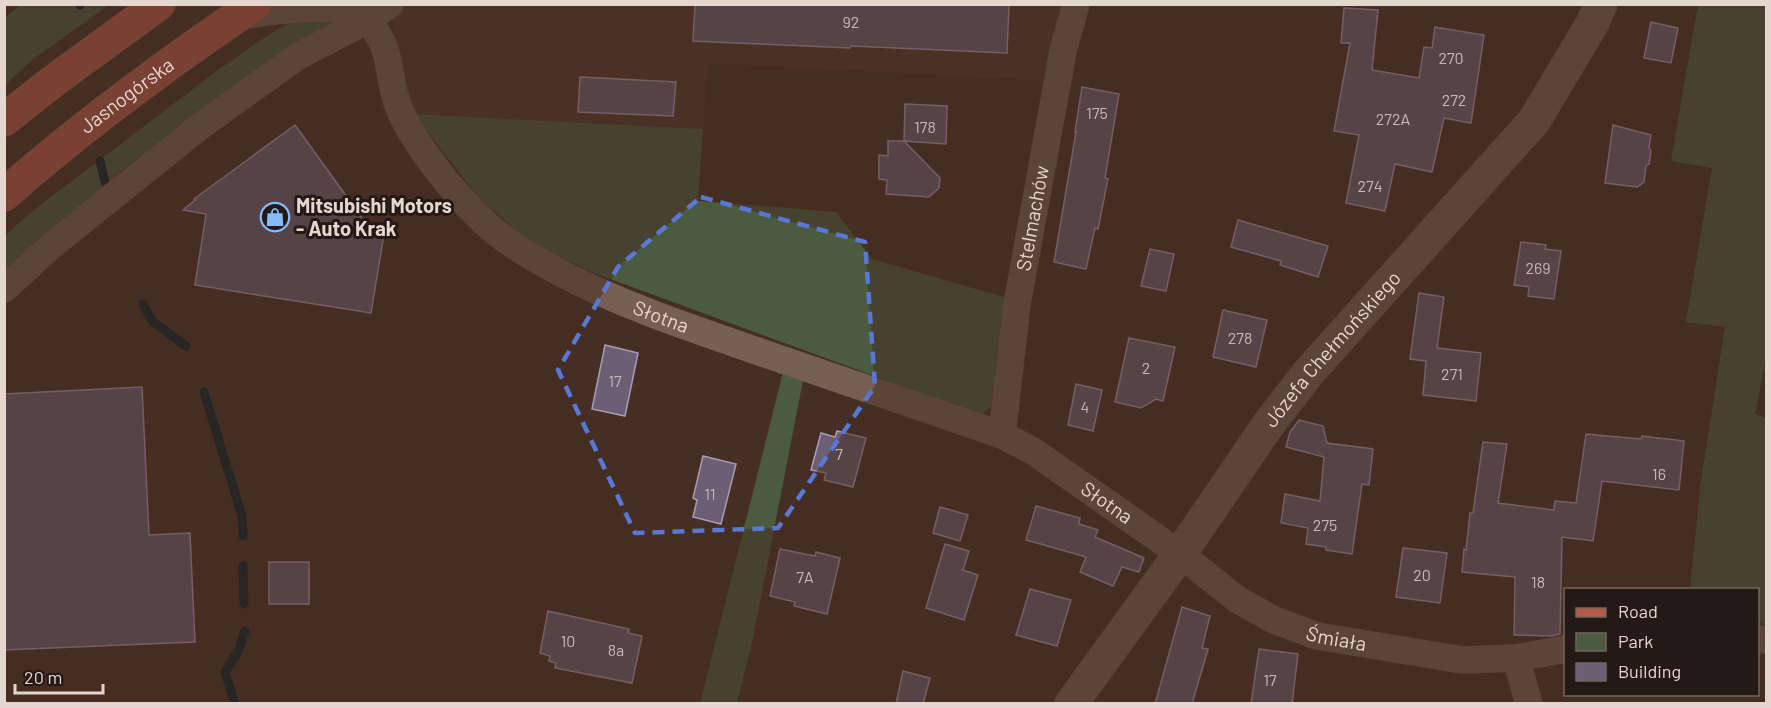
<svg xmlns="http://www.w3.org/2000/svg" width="1771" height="708" viewBox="0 0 1771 708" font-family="Barlow,sans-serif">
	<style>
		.built { fill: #513526 }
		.green { fill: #4b5b3f }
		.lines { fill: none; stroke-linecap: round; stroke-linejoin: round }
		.stream { stroke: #031e28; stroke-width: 9 }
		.building { fill: #6c5e74; stroke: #ab9cb4; stroke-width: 1.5 }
		.minor-casing { stroke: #5e4c42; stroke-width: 28 }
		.tertiary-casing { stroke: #5e4c42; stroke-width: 34 }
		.primary-casing { stroke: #5e4c42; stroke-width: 34 }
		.minor { stroke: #785f53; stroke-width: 27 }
		.tertiary { stroke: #785f53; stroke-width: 33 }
		.primary { stroke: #b65a4a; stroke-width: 33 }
		.marked { fill: none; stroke: #5977d5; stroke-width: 4.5; stroke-dasharray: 12 8; stroke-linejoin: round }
		.labels { text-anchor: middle; stroke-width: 6; stroke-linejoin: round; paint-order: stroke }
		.number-label { font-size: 16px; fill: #c7b8b8 }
		.street-label { font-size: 20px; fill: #e5d6cf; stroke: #241914 }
		.poi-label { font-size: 20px; font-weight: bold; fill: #e5d6cf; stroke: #241914; text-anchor: start }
	</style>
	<rect width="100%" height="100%" fill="#452e23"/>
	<polygon class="built" points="411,4 1069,5 1050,81 708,63 703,129 414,114 397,57 392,18"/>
	<g class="green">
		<polygon points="21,4 109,4 109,5 32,60 5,85 5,18"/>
		<polygon points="1698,5 1766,5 1766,358 1755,414 1766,418 1766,625 1758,622 1758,590 1690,589 1700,488 1725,327 1686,322 1712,168 1671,161"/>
		<polygon points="309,15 320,16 331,24 283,54 126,167 5,270 4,236 34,210 222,67 276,30"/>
		<polygon points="414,114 703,129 698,201 836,212 872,259 1007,298 996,402 981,415 594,273 530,242 478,197"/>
		<polygon points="783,372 804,375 753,638 737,703 700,704"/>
	</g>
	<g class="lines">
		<g class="stream">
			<polyline points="80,4 80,5"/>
			<polyline points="100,161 105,182"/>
			<polyline points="143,304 152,321 186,346"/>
			<polyline points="204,392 242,516 243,536"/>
			<polyline points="243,566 244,604"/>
			<polyline points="235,704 225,672 238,652 245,631"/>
		</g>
	</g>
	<g class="building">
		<polygon points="695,4 1009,4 1007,53 851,46 850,48 693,41"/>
		<polygon points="1344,8 1378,10 1372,70 1419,78 1424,47 1432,48 1435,27 1484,35 1471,123 1444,118 1432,172 1395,164 1385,211 1346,203 1359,135 1334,131 1350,43 1341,43"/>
		<polygon points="1651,22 1678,28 1671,63 1644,58"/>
		<polygon points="580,77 676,82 673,116 578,112"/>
		<polygon points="1082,87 1119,94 1105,178 1108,179 1098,229 1095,228 1086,269 1054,262 1076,132 1075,132"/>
		<polygon points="905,104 947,106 946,144 904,141"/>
		<polygon points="295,125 367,225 385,228 371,313 195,285 206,214 183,210 195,200 194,199"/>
		<polygon points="1613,125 1651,135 1649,147 1651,151 1649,164 1646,166 1644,182 1637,187 1605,183"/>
		<polygon points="888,141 904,141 940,178 939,188 929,197 886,194 887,180 879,179 879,155 888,156"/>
		<polygon points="1238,220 1328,246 1318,277 1280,265 1281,261 1231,247"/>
		<polygon points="1521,242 1546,245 1545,249 1561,251 1554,299 1528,296 1529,287 1514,285"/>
		<polygon points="1150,249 1174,254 1166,291 1141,286"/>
		<polygon points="1419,293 1444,297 1437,348 1481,353 1476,401 1423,395 1426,361 1410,359"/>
		<polygon points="1223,310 1267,320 1256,367 1213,357"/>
		<polygon points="1129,338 1175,347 1163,401 1156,399 1141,408 1115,402"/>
		<polygon points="605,345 638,353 625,416 592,409"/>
		<polygon points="1076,384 1102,390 1093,431 1068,425"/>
		<polygon points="142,387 149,535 190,533 195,642 4,650 4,394"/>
		<polygon points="1299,420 1323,426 1327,443 1373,449 1369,485 1362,484 1352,554 1326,550 1326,547 1306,544 1308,528 1281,523 1285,494 1320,501 1324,457 1286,447 1290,432"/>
		<polygon points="837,431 866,438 853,487 824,480 826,473 811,470 821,433 835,437"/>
		<polygon points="1586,434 1641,439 1642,436 1684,441 1679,490 1602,481 1593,541 1562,537 1560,634 1551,636 1514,635 1515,577 1462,572 1464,549 1466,550 1470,513 1473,513 1483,442 1507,444 1498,503 1554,510 1555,501 1576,503"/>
		<polygon points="703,456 736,464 721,524 693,517 697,500 693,498"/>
		<polygon points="1036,506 1080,518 1079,524 1098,530 1095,537 1144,558 1139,572 1122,567 1113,586 1080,572 1086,557 1026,540"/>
		<polygon points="940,507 968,515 960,541 933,533"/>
		<polygon points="945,544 969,551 963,570 978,575 964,620 926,608"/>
		<polygon points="1403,548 1447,553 1440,603 1396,597"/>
		<polygon points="780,549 815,556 816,552 840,558 827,614 794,606 795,602 770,596"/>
		<rect x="269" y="562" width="40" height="42"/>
		<polygon points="1030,589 1071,600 1057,646 1016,635"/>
		<polygon points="1182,607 1210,616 1202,648 1208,649 1192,704 1155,704"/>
		<polygon points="548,611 629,629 628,633 642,636 632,683 555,668 556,663 549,661 550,656 540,653"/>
		<polygon points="1259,649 1298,654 1292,704 1251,704"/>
		<polygon points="903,671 930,678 923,704 896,704"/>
	</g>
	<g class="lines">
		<g class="minor-casing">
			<g id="minor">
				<path id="s1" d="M236,17C269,11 343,0 368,20C374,26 379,37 383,44C392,65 390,88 399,108C414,144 454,194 483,221C506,243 533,258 561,273C623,306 691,328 757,351C839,379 920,407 1002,435L1033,451L1180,554L1238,600L1274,620L1317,636L1462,660L1516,658L1566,649"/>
				<polyline points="4,289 51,246 199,127 298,56 368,20 390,4"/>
				<path id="s2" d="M1002,435L1017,304L1063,51L1076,4"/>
				<polyline points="1758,639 1766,640"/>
				<polyline points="1516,658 1529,704"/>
			</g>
		</g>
		<g class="tertiary-casing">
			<g id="tertiary">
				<path id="s3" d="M1071,704L1180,554L1268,425L1309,372L1534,121L1592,24L1601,4"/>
			</g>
		</g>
		<g class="primary-casing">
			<g id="primary">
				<polyline points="4,120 52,82 159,4"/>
				<path id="s4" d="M4,195C83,125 168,63 255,4"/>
			</g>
		</g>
		<use href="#minor" class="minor"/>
		<use href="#tertiary" class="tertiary"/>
		<use href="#primary" class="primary"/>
	</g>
	<path d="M0 0H1771V708H0ZM701,197L865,242L875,386L778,528L635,533L558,370L618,267Z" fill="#452e23" fill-opacity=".55" fill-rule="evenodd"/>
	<path class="marked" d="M701,197L865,242L875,386L778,528L635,533L558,370L618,267Z"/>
	<defs>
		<g id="shop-ring" transform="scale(1.5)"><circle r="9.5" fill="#241914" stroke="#84bbfb" stroke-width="1.5"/><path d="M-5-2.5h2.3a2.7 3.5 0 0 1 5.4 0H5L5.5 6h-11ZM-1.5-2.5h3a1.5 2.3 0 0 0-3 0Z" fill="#84bbfb"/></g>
	</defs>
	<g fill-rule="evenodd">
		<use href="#shop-ring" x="275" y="217"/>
	</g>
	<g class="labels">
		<g class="number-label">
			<text x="851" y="28">92</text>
			<text x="1451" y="64">270</text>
			<text x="1454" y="106">272</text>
			<text x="1097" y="119">175</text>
			<text x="1393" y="125">272A</text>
			<text x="925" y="133">178</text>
			<text x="1370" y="192">274</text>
			<text x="1538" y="274">269</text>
			<text x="1240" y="344">278</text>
			<text x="1146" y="374">2</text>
			<text x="1452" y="380">271</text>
			<text x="615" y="387">17</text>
			<text x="1085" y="413">4</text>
			<text x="839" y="460">7</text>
			<text x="1659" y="480">16</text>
			<text x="710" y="500">11</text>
			<text x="1325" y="531">275</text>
			<text x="1422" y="581">20</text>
			<text x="805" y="583">7A</text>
			<text x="1538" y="588">18</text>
			<text x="568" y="647">10</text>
			<text x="616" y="656">8a</text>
			<text x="1270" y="686">17</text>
		</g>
		<g class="street-label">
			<text dy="7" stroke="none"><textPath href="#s4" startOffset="158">Jasnogórska</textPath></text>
			<text dy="7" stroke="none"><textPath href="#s2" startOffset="219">Stelmachów</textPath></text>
			<text dy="7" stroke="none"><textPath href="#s1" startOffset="574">Słotna</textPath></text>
			<text dy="7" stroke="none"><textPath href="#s3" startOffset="441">Józefa Chełmońskiego</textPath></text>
			<text dy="7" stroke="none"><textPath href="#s1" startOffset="1060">Słotna</textPath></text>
			<text dy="7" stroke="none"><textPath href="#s1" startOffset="1330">Śmiała</textPath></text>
		</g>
		<g class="poi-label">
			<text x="296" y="213">Mitsubishi Motors<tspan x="296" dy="23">- Auto Krak</tspan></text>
		</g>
	</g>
	<rect width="1771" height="708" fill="none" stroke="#e5d6cf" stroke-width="12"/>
	<rect x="1564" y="588" width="195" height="108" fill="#241914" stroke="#71655f" stroke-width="1.5"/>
	<rect x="1576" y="608" width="30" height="9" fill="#b65a4a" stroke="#71655f" stroke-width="1.5"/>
	<text x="1618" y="618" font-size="18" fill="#e5d6cf">Road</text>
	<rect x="1576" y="633" width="30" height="18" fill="#4b5b3f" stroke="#71655f" stroke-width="1.5"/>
	<text x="1618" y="648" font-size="18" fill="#e5d6cf">Park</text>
	<rect x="1576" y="663" width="30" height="18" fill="#6c5e74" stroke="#71655f" stroke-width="1.5"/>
	<text x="1618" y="678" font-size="18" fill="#e5d6cf">Building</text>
	<path d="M15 684v9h88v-9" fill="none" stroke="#e5d6cf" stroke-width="3"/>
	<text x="24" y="684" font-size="18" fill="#e5d6cf" stroke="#241914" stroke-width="4.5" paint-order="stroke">20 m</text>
</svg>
